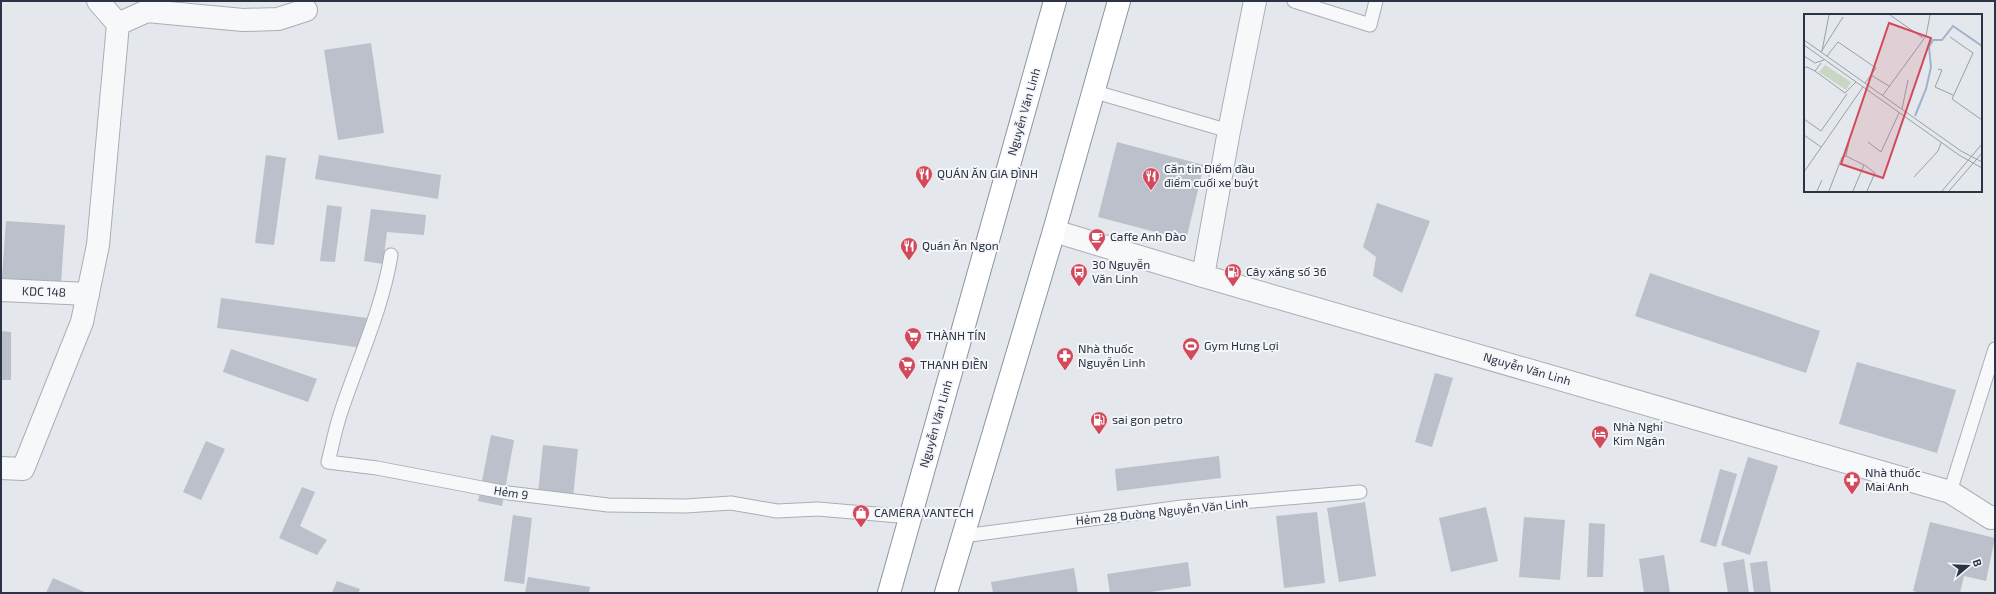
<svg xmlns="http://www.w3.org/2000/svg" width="1996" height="594" viewBox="0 0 1996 594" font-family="'Exo 2',sans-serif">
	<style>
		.building { fill: #bbc0ca }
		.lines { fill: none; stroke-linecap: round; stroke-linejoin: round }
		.lane-casing { stroke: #a9aeb7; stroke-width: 15 }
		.street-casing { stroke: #a9aeb7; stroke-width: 24 }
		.highway-casing { stroke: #8b94a3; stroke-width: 24 }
		.lane { stroke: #f7f8fa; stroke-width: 13 }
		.street { stroke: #f7f8fa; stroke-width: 22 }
		.highway { stroke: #fff; stroke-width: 22 }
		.labels { text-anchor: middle; stroke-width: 4; stroke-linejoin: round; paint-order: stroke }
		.street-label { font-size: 12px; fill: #2b3445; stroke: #f4f6f9 }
		.poi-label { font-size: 12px; fill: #2b3445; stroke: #f4f6f9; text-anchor: start }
		.inset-river { fill: none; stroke: #9fb4cc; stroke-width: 2 }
		.inset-road { fill: none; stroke: #9a9fa9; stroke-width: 1 }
		.view { fill: #d1495b; fill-opacity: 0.15; stroke: #d1495b; stroke-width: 2 }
		.inset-edge { fill: none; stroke: #2b3445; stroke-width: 2 }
	</style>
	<rect width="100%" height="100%" fill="#e4e7ec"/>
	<g class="building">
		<polygon points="371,43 384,133 338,140 324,50"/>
		<polygon points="1117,142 1204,165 1186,240 1098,217"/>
		<polygon points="266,155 286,158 274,245 255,243"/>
		<polygon points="319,155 441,175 438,199 315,179"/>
		<polygon points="1377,203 1430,221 1402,293 1373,276 1376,257 1363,247"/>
		<polygon points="327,205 342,207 335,262 320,261"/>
		<polygon points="371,209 426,215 424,235 387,232 383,264 364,261"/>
		<polygon points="6,221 65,225 61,283 2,278"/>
		<polygon points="1650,273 1820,331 1806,373 1635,316"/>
		<polygon points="221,298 367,318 363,348 217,328"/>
		<polygon points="1,331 11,332 11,380 1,380"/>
		<polygon points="231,349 317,379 308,402 223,372"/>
		<polygon points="1857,362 1956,390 1937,453 1839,424"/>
		<polygon points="1435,373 1453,378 1432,447 1415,442"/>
		<polygon points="491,435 514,440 502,506 478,501"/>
		<polygon points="206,441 225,449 201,500 183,492"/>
		<polygon points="543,445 578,449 572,507 537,502"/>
		<polygon points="1219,456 1221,478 1117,491 1115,469"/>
		<polygon points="1748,457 1778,466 1750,555 1721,545"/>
		<polygon points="1720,469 1737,474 1716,547 1700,542"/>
		<polygon points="302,487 315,492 300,526 327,540 317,555 279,538"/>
		<polygon points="1365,502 1376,576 1339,582 1327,508"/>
		<polygon points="1486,507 1498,561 1451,572 1439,518"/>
		<polygon points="1317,512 1325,583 1284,588 1276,516"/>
		<polygon points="513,515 532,518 524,584 504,581"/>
		<polygon points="1524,517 1565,520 1560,580 1519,577"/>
		<polygon points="1930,522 1995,538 1986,581 1964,576 1960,593 1920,593 1913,591"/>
		<polygon points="1589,523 1605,524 1603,577 1587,577"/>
		<polygon points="1664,555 1670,593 1644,593 1639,559"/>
		<polygon points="1744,559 1749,593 1728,593 1723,563"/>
		<polygon points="1767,561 1771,593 1754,593 1750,563"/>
		<polygon points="1188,562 1191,586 1144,593 1110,593 1107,574"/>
		<polygon points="1074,568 1078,593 993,593 991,582"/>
		<polygon points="528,577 590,587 589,593 525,593"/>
		<polygon points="53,578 87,593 46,593"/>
		<polygon points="337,581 360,589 358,593 332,593"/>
	</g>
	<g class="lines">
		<g class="lane-casing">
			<g id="lane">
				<polyline points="1294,1 1370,25 1376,1"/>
				<polyline points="1092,91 1229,131"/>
				<path d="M391,255C382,311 357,362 340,415C335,430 332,447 328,462L377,468L508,493L608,505L685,506L731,503L777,511L818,509L910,517"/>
				<polyline points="1950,492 1995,349"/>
				<polyline points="963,536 1182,507 1360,492"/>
			</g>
		</g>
		<g class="street-casing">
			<g id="street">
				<polyline points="98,1 118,24"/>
				<polyline points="1054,231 1203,276 1950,492 1991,518 1995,517"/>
				<polyline points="1203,276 1229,131 1255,1"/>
				<polyline points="1,290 88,294"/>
				<polyline points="1,468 23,469 82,322 98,245 118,24 147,11 243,20 278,19 306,10"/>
			</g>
		</g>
		<g class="highway-casing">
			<g id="highway">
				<polyline points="889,593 1055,1"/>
				<polyline points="946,593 1054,231 1119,1"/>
			</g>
		</g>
		<use href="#lane" class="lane"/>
		<use href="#street" class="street"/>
		<use href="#highway" class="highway"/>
	</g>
	<defs>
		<g id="restaurant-pin" transform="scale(0.9)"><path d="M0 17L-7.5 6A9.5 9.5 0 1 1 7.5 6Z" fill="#d1495b" stroke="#f4f6f9"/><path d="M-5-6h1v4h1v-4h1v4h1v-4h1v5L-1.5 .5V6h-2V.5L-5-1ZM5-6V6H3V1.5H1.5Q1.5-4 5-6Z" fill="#fff"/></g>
		<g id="cafe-pin" transform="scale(0.9)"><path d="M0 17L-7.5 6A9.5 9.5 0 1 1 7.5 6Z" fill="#d1495b" stroke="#f4f6f9"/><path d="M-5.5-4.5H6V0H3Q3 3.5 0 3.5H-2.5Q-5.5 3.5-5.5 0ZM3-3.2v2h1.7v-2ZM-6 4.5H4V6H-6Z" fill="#fff"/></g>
		<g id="bus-pin" transform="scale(0.9)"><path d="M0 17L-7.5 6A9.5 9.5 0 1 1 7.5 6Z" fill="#d1495b" stroke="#f4f6f9"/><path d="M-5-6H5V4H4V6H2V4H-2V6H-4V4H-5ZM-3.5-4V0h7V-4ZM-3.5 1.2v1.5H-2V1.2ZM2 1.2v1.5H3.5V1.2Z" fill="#fff"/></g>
		<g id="fuel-pin" transform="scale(0.9)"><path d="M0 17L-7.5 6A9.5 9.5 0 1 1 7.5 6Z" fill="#d1495b" stroke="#f4f6f9"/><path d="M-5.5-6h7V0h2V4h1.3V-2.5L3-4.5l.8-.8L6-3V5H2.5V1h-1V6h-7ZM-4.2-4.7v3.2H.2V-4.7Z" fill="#fff"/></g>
		<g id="supermarket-pin" transform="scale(0.9)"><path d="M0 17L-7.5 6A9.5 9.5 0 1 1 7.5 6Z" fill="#d1495b" stroke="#f4f6f9"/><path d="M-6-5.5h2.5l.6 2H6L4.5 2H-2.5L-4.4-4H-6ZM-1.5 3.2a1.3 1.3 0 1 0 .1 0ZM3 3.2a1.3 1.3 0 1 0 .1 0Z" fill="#fff"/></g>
		<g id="stadium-pin" transform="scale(0.9)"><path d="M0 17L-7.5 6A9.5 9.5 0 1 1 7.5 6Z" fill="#d1495b" stroke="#f4f6f9"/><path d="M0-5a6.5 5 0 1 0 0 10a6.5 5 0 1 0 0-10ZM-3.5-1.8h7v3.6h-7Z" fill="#fff"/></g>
		<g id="pharmacy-pin" transform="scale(0.9)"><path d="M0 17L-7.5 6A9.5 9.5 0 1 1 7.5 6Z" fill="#d1495b" stroke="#f4f6f9"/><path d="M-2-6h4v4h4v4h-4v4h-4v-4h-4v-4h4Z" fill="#fff"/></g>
		<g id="hotel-pin" transform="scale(0.9)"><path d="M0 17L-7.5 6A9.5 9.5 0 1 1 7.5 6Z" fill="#d1495b" stroke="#f4f6f9"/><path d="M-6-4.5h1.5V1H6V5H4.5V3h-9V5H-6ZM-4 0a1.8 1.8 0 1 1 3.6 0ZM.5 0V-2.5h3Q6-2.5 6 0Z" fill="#fff"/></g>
		<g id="shop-pin" transform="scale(0.9)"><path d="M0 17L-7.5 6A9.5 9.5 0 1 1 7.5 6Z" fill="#d1495b" stroke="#f4f6f9"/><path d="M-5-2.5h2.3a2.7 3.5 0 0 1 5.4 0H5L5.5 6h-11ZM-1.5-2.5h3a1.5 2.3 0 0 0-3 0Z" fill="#fff"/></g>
	</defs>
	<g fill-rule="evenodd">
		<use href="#restaurant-pin" x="924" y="174"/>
		<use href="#restaurant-pin" x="1151" y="176"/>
		<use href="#cafe-pin" x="1097" y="237"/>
		<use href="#restaurant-pin" x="909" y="246"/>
		<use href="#bus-pin" x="1079" y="272"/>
		<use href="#fuel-pin" x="1233" y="272"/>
		<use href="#supermarket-pin" x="913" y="336"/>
		<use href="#stadium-pin" x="1191" y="346"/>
		<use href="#pharmacy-pin" x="1065" y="356"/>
		<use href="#supermarket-pin" x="907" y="365"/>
		<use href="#fuel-pin" x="1099" y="420"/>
		<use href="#hotel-pin" x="1600" y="434"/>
		<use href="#pharmacy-pin" x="1852" y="480"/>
		<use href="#shop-pin" x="861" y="513"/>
	</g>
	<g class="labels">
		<g class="street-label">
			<text transform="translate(1024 112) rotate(-74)" y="4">Nguyễn Văn Linh</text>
			<text transform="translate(44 292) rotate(2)" y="4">KDC 148</text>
			<text transform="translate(1527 369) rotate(16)" y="4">Nguyễn Văn Linh</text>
			<text transform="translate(936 424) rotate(-74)" y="4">Nguyễn Văn Linh</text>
			<text transform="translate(511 493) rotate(9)" y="4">Hẻm 9</text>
			<text transform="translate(1162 512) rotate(-6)" y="4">Hẻm 28 Đường Nguyễn Văn Linh</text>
		</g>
		<g class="poi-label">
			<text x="1164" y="173">Căn tin Điểm đầu<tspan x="1164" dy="14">điểm cuối xe buýt</tspan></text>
			<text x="937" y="178">QUÁN ĂN GIA ĐÌNH</text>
			<text x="1110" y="241">Caffe Anh Đào</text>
			<text x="922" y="250">Quán Ăn Ngon</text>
			<text x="1092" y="269">30 Nguyễn<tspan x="1092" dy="14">Văn Linh</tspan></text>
			<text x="1246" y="276">Cây xăng số 36</text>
			<text x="926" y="340">THÀNH TÍN</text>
			<text x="1204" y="350">Gym Hưng Lợi</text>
			<text x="1078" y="353">Nhà thuốc<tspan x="1078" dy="14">Nguyễn Linh</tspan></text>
			<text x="920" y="369">THANH ĐIỀN</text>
			<text x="1112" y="424">sai gon petro</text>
			<text x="1613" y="431">Nhà Nghỉ<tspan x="1613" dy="14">Kim Ngân</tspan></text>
			<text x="1865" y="477">Nhà thuốc<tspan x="1865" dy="14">Mai Anh</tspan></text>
			<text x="874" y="517">CAMERA VANTECH</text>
		</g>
	</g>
	<g transform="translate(1804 14)">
		<rect width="178" height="178" fill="#e4e7ec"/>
		<path d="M21,51L47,68L42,76L15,58Z" fill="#c9d6c5"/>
		<path class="inset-river" d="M111,102L122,75L127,53L125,33L129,26H138L149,12L178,32"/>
		<path class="inset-road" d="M86,1L119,24M146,23L169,39L148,85L178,106M0,26L157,137L178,148M0,31L155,141L178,154M18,37L25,1M17,38L39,3M0,42L11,49L20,46M23,42L34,28L72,54L61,69M17,49L11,57L41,79L52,68M0,54L3,53L11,57M134,55L138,56L131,73L149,81M67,61L85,72M79,81L122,22L126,1M98,95L104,66M0,105L17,117L43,80M0,121L17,133M45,128L42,142L62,152L71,159L63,177M64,128L77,138L95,99M0,158L59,73M110,163L134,137L137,129M13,177L18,166M25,177L38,143L42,142M49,177L60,151M138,177L178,130M145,177L178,139"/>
		<path class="view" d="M85,9L127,24L79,164L37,150Z"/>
		<rect width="178" height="178" class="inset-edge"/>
	</g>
	<rect width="1996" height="594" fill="none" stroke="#2b3445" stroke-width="4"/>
	<g transform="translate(1968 566) rotate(71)" stroke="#f4f6f9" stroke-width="3" paint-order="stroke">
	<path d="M0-3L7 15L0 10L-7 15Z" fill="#2b3445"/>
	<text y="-6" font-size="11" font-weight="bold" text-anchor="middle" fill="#2b3445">B</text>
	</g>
</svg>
